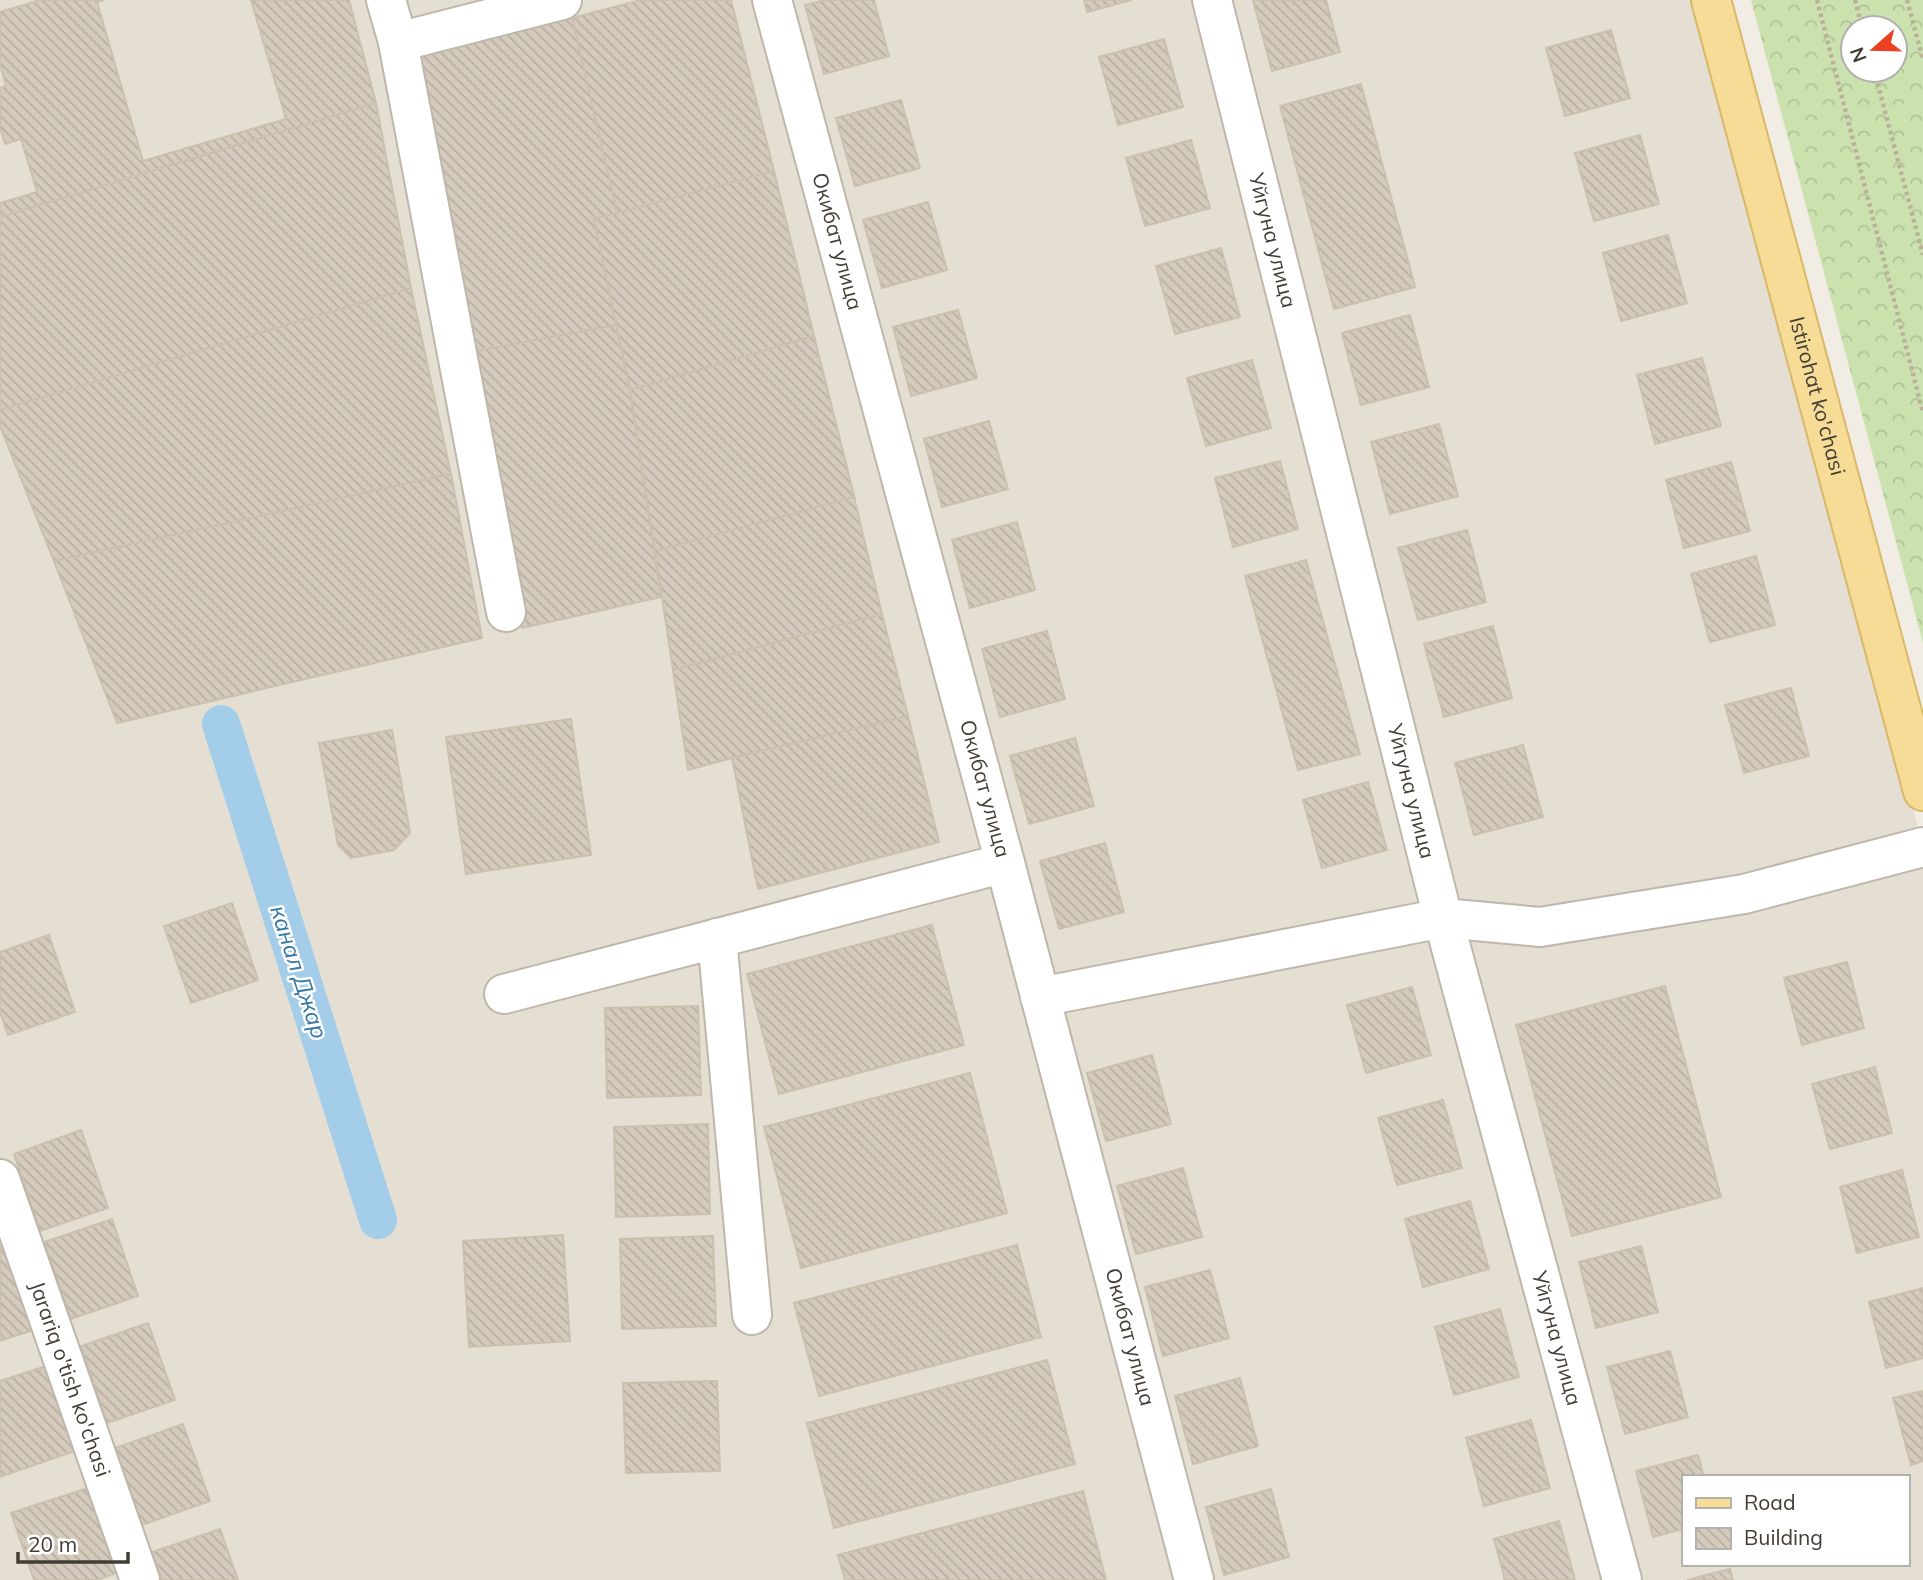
<svg xmlns="http://www.w3.org/2000/svg" width="1923" height="1580" viewBox="0 0 1923 1580" font-family="Mulish,sans-serif">
	<style>
		.residential { fill: #e4dfd2; fill-rule: evenodd }
		.forest { fill: url(#forest-crowns); fill-rule: evenodd }
		.lines { fill: none; stroke-linecap: round; stroke-linejoin: round }
		.canal { stroke: #a4cdea; stroke-width: 38 }
		.building { fill: url(#building-back-hatch); stroke: #cbc0ae; stroke-width: 2 }
		.minor-casing { stroke: #beb7aa; stroke-width: 42 }
		.major-casing { stroke: #dab869; stroke-width: 42 }
		.path { stroke: #bcb09a; stroke-width: 4.5; stroke-dasharray: 3.5 3.5; stroke-linecap: butt }
		.minor { stroke: #fff; stroke-width: 38 }
		.major { stroke: #f6dc97; stroke-width: 38 }
		.labels { text-anchor: middle; stroke-width: 5; stroke-linejoin: round; paint-order: stroke }
		.street-label { font-size: 21px; fill: #423d34; stroke: #fff }
		.water-label { font-size: 23px; font-style: italic; fill: #3676a5; stroke: #fff }
	</style>
	<defs>
		<pattern id="forest-crowns" width="20" height="18" patternUnits="userSpaceOnUse" patternTransform="scale(1.75)"><rect width="20" height="18" fill="#cbe2af"/><path d="M2 6a3 3 0 1 1 6 0M12 15a3 3 0 1 1 6 0" fill="none" stroke="#b0c397"/></pattern>
		<pattern id="building-back-hatch" width="6" height="6" patternUnits="userSpaceOnUse" patternTransform="scale(1.75)"><rect width="6" height="6" fill="#d4cbbd"/><path d="M-1 5l2 2M0 0l6 6M5-1l2 2" fill="none" stroke="#b7afa3"/></pattern>
	</defs>
	<rect width="100%" height="100%" fill="#f1ede4"/>
	<path class="residential" d="M0,0H1696L1923,846V1580H0ZM1683,1477H1907V1564H1683Z"/>
	<path class="forest" d="M1751,0H1923V643ZM1853,28H1895V70H1853Z"/>
	<g class="lines">
		<polyline class="canal" points="221,724 378,1220"/>
	</g>
	<g class="building">
		<polygon points="40,0 104,0 97,2 143,161 286,119 251,0 349,0 376,103 0,217 0,203 37,192 21,139 5,144 0,127 0,88 6,86 0,64 0,12"/>
		<polygon points="641,0 731,0 774,171 617,213 572,18"/>
		<polygon points="825,0 874,0 889,56 824,74 805,5"/>
		<polygon points="1084,0 1132,0 1087,12"/>
		<polygon points="1253,0 1326,0 1340,52 1272,71"/>
		<polygon points="572,18 617,213 594,219 616,325 471,352 415,57"/>
		<polygon points="1611,30 1630,98 1565,116 1546,48"/>
		<polygon points="1164,39 1183,107 1118,125 1099,57"/>
		<polygon points="1361,84 1415,287 1334,309 1280,106"/>
		<polygon points="901,100 920,168 855,186 836,118"/>
		<polygon points="376,103 411,288 0,410 0,217"/>
		<polygon points="1640,135 1659,204 1594,221 1575,153"/>
		<polygon points="1191,140 1210,208 1145,226 1126,158"/>
		<polygon points="774,171 814,336 630,390 594,219"/>
		<polygon points="928,202 947,270 882,288 863,220"/>
		<polygon points="1668,235 1687,303 1621,321 1603,253"/>
		<polygon points="1221,248 1240,317 1175,334 1156,266"/>
		<polygon points="411,288 451,474 54,561 0,426 0,410"/>
		<polygon points="958,310 977,378 911,396 893,327"/>
		<polygon points="1410,315 1429,387 1361,405 1342,333"/>
		<polygon points="616,325 630,390 661,597 522,628 471,352"/>
		<polygon points="814,336 855,499 655,551 630,390"/>
		<polygon points="1702,358 1721,426 1655,444 1637,375"/>
		<polygon points="1252,360 1271,428 1206,446 1187,378"/>
		<polygon points="989,421 1008,489 942,507 924,439"/>
		<polygon points="1439,424 1458,496 1390,514 1371,442"/>
		<polygon points="1280,461 1298,529 1233,547 1215,478"/>
		<polygon points="1731,462 1750,531 1684,548 1666,480"/>
		<polygon points="451,474 482,638 117,723 54,561"/>
		<polygon points="854,497 882,614 673,670 655,551"/>
		<polygon points="1017,522 1035,590 970,608 952,540"/>
		<polygon points="1467,530 1486,602 1418,620 1398,548"/>
		<polygon points="1756,556 1775,625 1710,642 1691,574"/>
		<polygon points="1306,560 1360,754 1298,770 1245,576"/>
		<polygon points="882,614 908,716 732,758 688,770 673,670"/>
		<polygon points="1493,626 1512,698 1444,717 1424,644"/>
		<polygon points="1047,631 1065,699 1000,717 982,649"/>
		<polygon points="1791,688 1809,756 1744,773 1725,705"/>
		<polygon points="908,716 939,842 758,889 732,758"/>
		<polygon points="571,719 591,855 466,874 446,737"/>
		<polygon points="392,730 410,833 394,850 351,858 338,845 319,743"/>
		<polygon points="1075,738 1094,806 1029,824 1010,756"/>
		<polygon points="1523,745 1543,817 1474,835 1455,763"/>
		<polygon points="1368,782 1387,850 1322,868 1303,800"/>
		<polygon points="1105,843 1124,912 1059,929 1040,861"/>
		<polygon points="232,903 258,980 191,1003 164,926"/>
		<polygon points="932,925 964,1045 779,1094 747,974"/>
		<polygon points="49,935 75,1012 8,1035 0,1012 0,952"/>
		<polygon points="1847,962 1864,1028 1802,1045 1784,978"/>
		<polygon points="1665,986 1721,1197 1572,1236 1516,1025"/>
		<polygon points="1412,987 1431,1055 1366,1073 1347,1005"/>
		<polygon points="698,1006 701,1095 607,1098 605,1008"/>
		<polygon points="1152,1055 1171,1124 1106,1141 1087,1073"/>
		<polygon points="1875,1067 1892,1133 1830,1149 1812,1084"/>
		<polygon points="970,1073 1007,1213 801,1268 764,1127"/>
		<polygon points="1443,1100 1462,1168 1397,1185 1378,1118"/>
		<polygon points="708,1124 710,1214 616,1217 614,1127"/>
		<polygon points="81,1130 108,1208 40,1231 14,1154"/>
		<polygon points="1183,1168 1202,1237 1136,1254 1117,1186"/>
		<polygon points="1902,1170 1919,1237 1857,1253 1840,1187"/>
		<polygon points="1470,1201 1489,1269 1423,1287 1405,1219"/>
		<polygon points="112,1219 138,1296 71,1319 44,1242"/>
		<polygon points="563,1235 570,1341 469,1347 463,1241"/>
		<polygon points="713,1236 716,1326 622,1329 620,1239"/>
		<polygon points="4,1245 33,1330 0,1341 0,1246"/>
		<polygon points="1017,1245 1041,1337 819,1396 794,1303"/>
		<polygon points="1641,1246 1658,1312 1596,1328 1579,1262"/>
		<polygon points="1210,1270 1229,1338 1163,1356 1145,1287"/>
		<polygon points="1923,1288 1923,1358 1886,1368 1869,1302"/>
		<polygon points="1500,1309 1519,1377 1454,1395 1435,1327"/>
		<polygon points="148,1323 175,1400 107,1423 81,1346"/>
		<polygon points="1670,1351 1688,1417 1625,1434 1607,1367"/>
		<polygon points="1047,1360 1075,1464 834,1528 807,1423"/>
		<polygon points="46,1366 75,1451 0,1477 0,1381"/>
		<polygon points="1240,1378 1258,1446 1193,1464 1175,1396"/>
		<polygon points="717,1381 720,1471 626,1473 623,1383"/>
		<polygon points="1923,1391 1923,1461 1911,1465 1893,1398"/>
		<polygon points="1531,1420 1550,1488 1484,1506 1466,1438"/>
		<polygon points="183,1424 210,1501 142,1525 115,1448"/>
		<polygon points="1698,1455 1704,1477 1683,1477 1683,1529 1653,1537 1636,1471"/>
		<polygon points="88,1488 117,1573 97,1580 34,1580 11,1513"/>
		<polygon points="1271,1489 1289,1557 1224,1575 1206,1507"/>
		<polygon points="1083,1491 1106,1580 845,1580 838,1555"/>
		<polygon points="1559,1521 1575,1580 1505,1580 1494,1539"/>
		<polygon points="220,1529 238,1580 162,1580 152,1552"/>
		<polygon points="1730,1569 1733,1580 1687,1580"/>
	</g>
	<g class="lines">
		<g class="minor-casing">
			<g id="minor">
				<polyline points="386,0 398,42 562,0"/>
				<path id="s1" d="M772,0L1005,863L1194,1580"/>
				<path id="s2" d="M1212,0L1443,918L1622,1580"/>
				<polyline points="398,42 506,612"/>
				<polyline points="717,938 752,1315"/>
				<polyline points="504,994 1005,863"/>
				<polyline points="1040,997 1443,918 1540,927 1744,894 1923,847"/>
				<path id="s3" d="M0,1179L140,1580"/>
			</g>
		</g>
		<g class="major-casing">
			<g id="major">
				<path id="s4" d="M1711,0L1923,791"/>
			</g>
		</g>
		<g class="path">
			<polyline points="1817,0 1923,413"/>
			<polyline points="1855,0 1862,28"/>
			<polyline points="1907,0 1923,60"/>
			<polyline points="1874,70 1923,255"/>
		</g>
		<use href="#minor" class="minor"/>
		<use href="#major" class="major"/>
	</g>
	<g class="labels">
		<g class="street-label">
			<text dy="7" stroke="none"><textPath href="#s1" startOffset="250">Окибат улица</textPath></text>
			<text dy="7" stroke="none"><textPath href="#s2" startOffset="248">Уйгуна улица</textPath></text>
			<text dy="7" stroke="none"><textPath href="#s4" startOffset="410">Istirohat ko'chasi</textPath></text>
			<text dy="7" stroke="none"><textPath href="#s1" startOffset="817">Окибат улица</textPath></text>
			<text dy="7" stroke="none"><textPath href="#s2" startOffset="816">Уйгуна улица</textPath></text>
			<text dy="7" stroke="none"><textPath href="#s1" startOffset="1384">Окибат улица</textPath></text>
			<text dy="7" stroke="none"><textPath href="#s2" startOffset="1382">Уйгуна улица</textPath></text>
			<text dy="7" stroke="none"><textPath href="#s3" startOffset="212">Jarariq o'tish ko'chasi</textPath></text>
		</g>
		<g class="water-label">
			<text transform="translate(299 972) rotate(72)" y="8">канал Джар</text>
		</g>
	</g>
	<rect x="1682" y="1475" width="228" height="91" fill="#ffffff" stroke="#b3b1ae" stroke-width="2"/>
	<rect x="1696" y="1498" width="35" height="10" fill="#f6dc97" stroke="#b3b1ae" stroke-width="2"/>
	<text x="1744" y="1510" font-size="21" fill="#423d34">Road</text>
	<rect x="1696" y="1528" width="35" height="21" fill="url(#building-back-hatch)" stroke="#b3b1ae" stroke-width="2"/>
	<text x="1744" y="1545" font-size="21" fill="#423d34">Building</text>
	<g transform="translate(1874 49) rotate(250)"><circle r="33" fill="#ffffff" stroke="#b3b1ae" stroke-width="2"/>
	<path d="M0-5L12 26L0 18L-12 26Z" fill="#e94122"/>
	<text y="-10" font-size="19" font-weight="bold" text-anchor="middle" fill="#423d34">N</text>
	</g>
	<path d="M18 1552v10h110v-10" fill="none" stroke="#423d34" stroke-width="3.5"/>
	<text x="28" y="1552" font-size="21" fill="#423d34" stroke="#ffffff" stroke-width="5" paint-order="stroke">20 m</text>
</svg>
